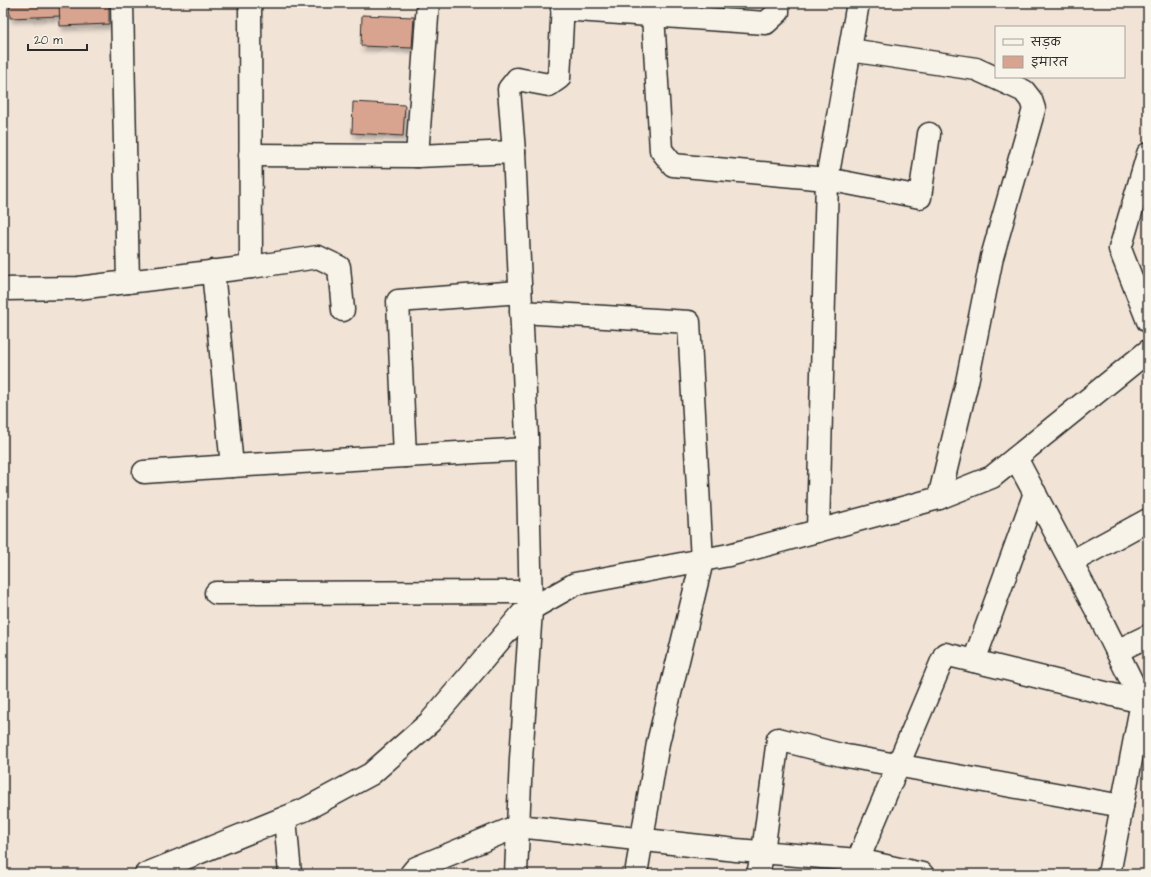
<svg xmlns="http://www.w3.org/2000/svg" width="1151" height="877" viewBox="0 0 1151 877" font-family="'Architects Daughter','Playpen Sans Deva',sans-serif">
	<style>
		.building { fill: #d9a48f; stroke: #2b2b2b; filter: url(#shadow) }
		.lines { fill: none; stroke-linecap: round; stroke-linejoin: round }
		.minor-casing { stroke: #2b2b2b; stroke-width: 25 }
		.minor { stroke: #f7f3e8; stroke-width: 22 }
	</style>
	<defs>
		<filter id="shadow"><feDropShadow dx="2.5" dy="4.5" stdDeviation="2" flood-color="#0004"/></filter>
	</defs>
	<rect width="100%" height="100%" fill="#f1e3d6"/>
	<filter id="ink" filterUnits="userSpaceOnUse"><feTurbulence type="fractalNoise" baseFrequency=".025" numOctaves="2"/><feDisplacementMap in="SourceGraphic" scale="8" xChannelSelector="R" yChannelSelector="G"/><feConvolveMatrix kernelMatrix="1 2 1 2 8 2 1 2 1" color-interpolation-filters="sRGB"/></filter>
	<g filter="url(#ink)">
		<g class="building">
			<polygon points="9,3 59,3 60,16 10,18"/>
			<polygon points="59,3 109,3 109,24 60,26"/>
			<polygon points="362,15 414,17 412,48 361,46"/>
			<polygon points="353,102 405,105 403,136 352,133"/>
		</g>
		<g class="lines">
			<g class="minor-casing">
				<g id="minor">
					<polyline points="122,3 128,282"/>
					<polyline points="428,3 417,156 514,152 527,437 531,610 521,759 516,874"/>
					<polyline points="562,9 766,23 778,12 778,3"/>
					<polyline points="653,15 661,150 673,165 827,179 920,197 929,134"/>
					<polyline points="850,50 976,69 1024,91 1031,100 1034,109 992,257 967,382 939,498"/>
					<polyline points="514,152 509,89 517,79 549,85 559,78 563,3"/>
					<polyline points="1148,154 1120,249 1148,321"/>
					<polyline points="250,155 417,156"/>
					<polyline points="251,267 318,257 339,267 343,310"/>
					<polyline points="213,271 232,466 405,456"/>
					<polyline points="3,289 78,288 251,267 250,3"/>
					<polyline points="520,292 398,301 405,456 527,449"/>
					<polyline points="521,312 689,322 702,561 658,743 636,874"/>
					<polyline points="1016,458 1098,613 1142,702 1148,704"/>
					<polyline points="144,472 232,466"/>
					<polyline points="818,531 827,179 858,3"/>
					<polyline points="1071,562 1148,520"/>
					<polyline points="216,593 530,592"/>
					<polyline points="1117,651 1148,636"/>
					<polyline points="974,661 1035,493"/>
					<polyline points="285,818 290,874"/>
					<polyline points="858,860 922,874"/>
					<polyline points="146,874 304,810 371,774 430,722 522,614 575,584 729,555 939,498 992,477 1148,351"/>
					<polyline points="411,874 416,868 518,826 736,850 858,860 945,654 1142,702 1109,874"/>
					<polyline points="758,874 763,852 778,739 841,755 1122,806"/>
				</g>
			</g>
			<use href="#minor" class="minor"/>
		</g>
	</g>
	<rect width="1151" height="877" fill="none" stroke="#f7f3e8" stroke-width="16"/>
	<rect x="8" y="8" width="1135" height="861" fill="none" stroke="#2b2b2b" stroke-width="1.5" filter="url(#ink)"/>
	<rect x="995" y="26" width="130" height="52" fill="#f7f3e8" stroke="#a5a39c"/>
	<rect x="1003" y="39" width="20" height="6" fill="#f7f3e8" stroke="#a5a39c"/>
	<text x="1031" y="46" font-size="12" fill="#2b2b2b">सड़क</text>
	<rect x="1003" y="56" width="20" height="12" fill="#d9a48f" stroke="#a5a39c"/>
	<text x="1031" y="66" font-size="12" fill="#2b2b2b">इमारत</text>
	<path d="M28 44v6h59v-6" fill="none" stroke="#2b2b2b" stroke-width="2"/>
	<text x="34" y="44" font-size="12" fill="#2b2b2b" stroke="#f7f3e8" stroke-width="3" paint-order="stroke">20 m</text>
</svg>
